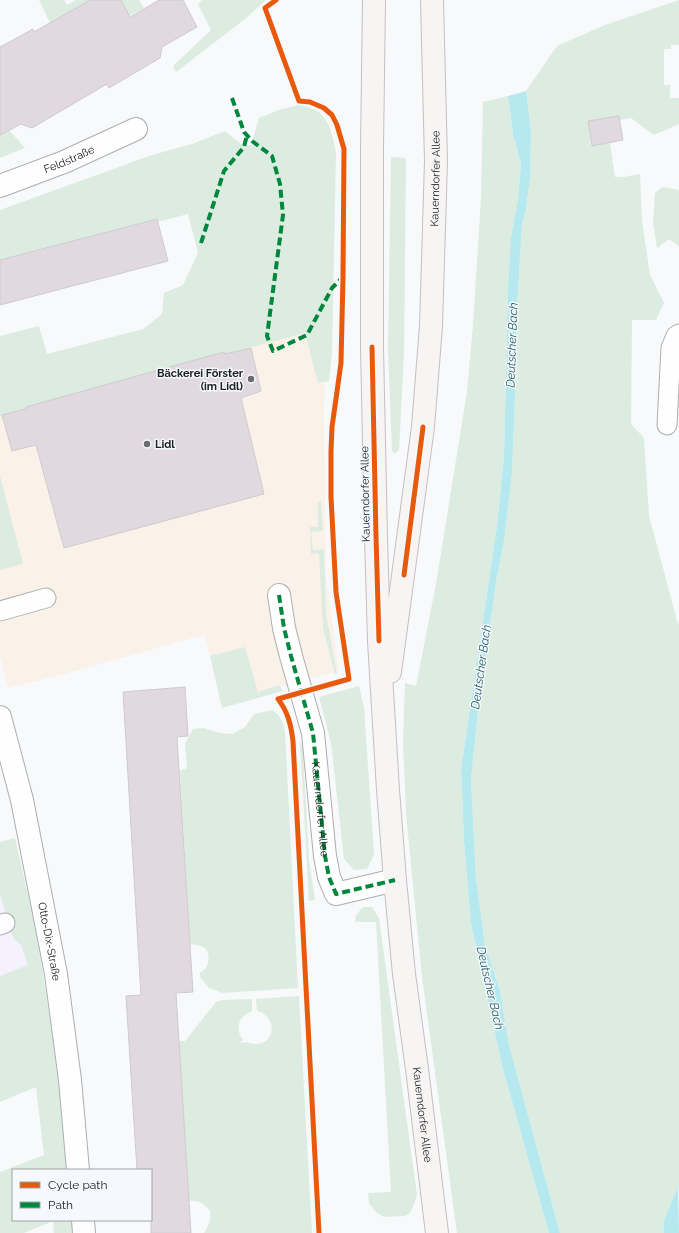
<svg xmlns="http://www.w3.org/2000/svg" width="679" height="1233" viewBox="0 0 679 1233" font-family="Raleway,sans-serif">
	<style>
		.commercial { fill: #faf1e9 }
		.industrial { fill: #f5f1fd }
		.green { fill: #dcece1 }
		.water { fill: #b6e8f0 }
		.building { fill: #e1d9df; stroke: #cccccd }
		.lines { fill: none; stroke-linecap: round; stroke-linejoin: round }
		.service-casing { stroke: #abadae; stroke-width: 21 }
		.minor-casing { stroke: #abadae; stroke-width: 24 }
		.tertiary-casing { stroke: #abadae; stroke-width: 24 }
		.primary-casing { stroke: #c5bfc0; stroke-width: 24 }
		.service { stroke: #fefefe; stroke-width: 19 }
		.minor { stroke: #fefefe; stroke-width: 22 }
		.tertiary { stroke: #fefefe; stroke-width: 22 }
		.primary { stroke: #f7f4f4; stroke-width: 22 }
		.quiet { stroke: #00873e; stroke-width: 4; stroke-dasharray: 8 4; stroke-linecap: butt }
		.cycleway-casing { stroke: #f5f9fd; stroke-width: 8 }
		.cycleway { stroke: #e8590c; stroke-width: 5 }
		.poi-dot { fill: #6b6d6f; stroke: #f5f9fd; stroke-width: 1.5 }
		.labels { text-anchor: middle; stroke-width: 3; stroke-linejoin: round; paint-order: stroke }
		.street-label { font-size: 11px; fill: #202123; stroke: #f5f9fd }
		.poi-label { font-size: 11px; font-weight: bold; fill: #202123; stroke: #f5f9fd; text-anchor: end }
		.water-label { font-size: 12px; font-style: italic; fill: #1e5860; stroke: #f5f9fd }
	</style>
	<rect width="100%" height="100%" fill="#f7f9fb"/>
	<polygon class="commercial" points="304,313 326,335 324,414 326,576 339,671 224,702 204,635 56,676 8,688 0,657 0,405"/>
	<polygon class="industrial" points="0,867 42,976 0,992"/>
	<g class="green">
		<polygon points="39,0 64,0 67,5 76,0 90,0 50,23"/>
		<polygon points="121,0 139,0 144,8 129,16"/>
		<polygon points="202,0 266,0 245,19 176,72 173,66 211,30 198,4"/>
		<polygon points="679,0 679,45 671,45 671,49 664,49 664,85 670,85 670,98 679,98 679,124 654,135 631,118 620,120 619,116 588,121 591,146 610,143 615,177 624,177 640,174 642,221 650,275 664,303 656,320 632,320 631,424 644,438 649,516 678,624 679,623 679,1187 663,1223 664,1233 560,1233 509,1045 500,991 485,945 476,878 471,779 479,701 497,576 504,541 512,473 516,369 517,309 522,225 526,209 530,178 531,132 526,91 557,46 605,25"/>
		<polygon points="508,96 513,135 521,164 518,200 508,290 504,456 497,526 461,770 464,841 471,924 503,1069 549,1233 457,1233 422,977 406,813 403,742 405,683 416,686 436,584 467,392 473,325 481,198 483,102"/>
		<path d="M298,105C328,108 331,128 336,153L332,353L329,381L318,383L305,333L226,354L224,352L26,407V409L0,416V336L39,326L47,354L143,329L162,314L164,293L183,285L198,253L188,214L158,222L157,219L0,260V210L152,155L192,144L225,131L242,145H251L259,118L279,110Z"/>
		<polygon points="9,130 25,148 0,158 0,135"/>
		<polygon points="391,157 406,158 404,353 399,450 395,454 392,451 388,349"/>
		<polygon points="662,187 679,190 679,246 669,239 657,248 653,223 655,193"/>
		<polygon points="0,476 23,564 0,570"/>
		<polygon points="318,502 321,502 323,531 311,532 313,550 324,549 326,614 337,674 335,674 323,628 319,554 311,554 310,527 318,527"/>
		<polygon points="245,647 258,692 279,685 283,691 222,708 210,656"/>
		<polygon points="359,686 364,708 374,855 367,869 354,870 344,859 331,743 319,697"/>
		<path d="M272,710C281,715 283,722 285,732L298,988L223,993L209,988L200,977V972C201,972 204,970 205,969C209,965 210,954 206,950C203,945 195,945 190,944L180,771L187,768L185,744L193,729L204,728L220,733L232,734L245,727L254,714Z"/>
		<polygon points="301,741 303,752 309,860 315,900 309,901 300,743"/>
		<path d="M15,838C22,870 30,901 36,933C50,1011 60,1091 69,1170H13V1220H74L76,1233H54L53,1221L24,1233H0V1172L44,1155L36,1087L0,1102V976L28,965L21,945L15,940L12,934L0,894V842Z"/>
		<polygon points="363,907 372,907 379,918 417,1195 413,1207 410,1213 405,1216 384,1217 376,1212 369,1203 368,1193 391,1192 376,922 355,922 356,915"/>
		<path d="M299,996L312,1233H204C209,1225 211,1220 210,1211C204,1203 198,1200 189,1201L179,1041H185L216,1002L223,1000L252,999V1011C239,1016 234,1028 243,1040L240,1043C242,1043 244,1042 246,1042C251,1043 254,1045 258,1044C278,1040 275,1015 257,1011L256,999Z"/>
	</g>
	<g class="water">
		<polygon points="526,91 531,132 530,178 526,209 522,225 517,309 516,369 512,473 504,541 497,576 479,701 471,779 476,878 485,945 500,991 509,1045 560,1233 549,1233 547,1226 503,1069 471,924 464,841 461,770 497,526 504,456 508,290 511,238 518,200 521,164 513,135 508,96"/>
		<polygon points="678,1187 679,1233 664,1233 663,1223"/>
	</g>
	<g class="building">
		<polygon points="90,0 121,0 130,17 159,0 183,0 197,27 162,47 160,58 109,88 107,84 32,128 21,124 0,135 0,47 33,29 34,32"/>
		<polygon points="619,116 623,140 592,146 588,121"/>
		<polygon points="157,219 168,261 0,305 0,260"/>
		<polygon points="251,348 261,391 241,398 264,494 64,548 36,445 12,451 2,415 26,409 26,407 191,361 224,352 225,354"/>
		<polygon points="185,687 188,736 177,737 193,992 176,993 191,1233 151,1233 151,1170 137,1170 126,996 141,995 123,692"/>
	</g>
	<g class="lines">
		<g class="service-casing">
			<g id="service">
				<polyline points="667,425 671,348 676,336 679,334"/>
				<polyline points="0,611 46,598"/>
				<polyline points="0,925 5,923"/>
			</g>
		</g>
		<g class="minor-casing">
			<g id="minor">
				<path id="s1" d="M279,595L284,628L291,656L313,733L325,856L329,877L336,894L395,880"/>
				<path id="s2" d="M0,717L22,800L56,974L70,1080L78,1170"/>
				<polyline points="83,1220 84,1233"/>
			</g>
		</g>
		<g class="tertiary-casing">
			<g id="tertiary">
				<path id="s3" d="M0,186L64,162L136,129"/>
			</g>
		</g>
		<g class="primary-casing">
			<g id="primary">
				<path id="s4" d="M374,0L372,148V347L376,536L379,641L388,790L395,880L404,974L417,1069L437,1233"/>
				<path id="s5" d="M390,672L423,427L431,326L436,161L432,0"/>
			</g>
		</g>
		<use href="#service" class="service"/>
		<use href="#minor" class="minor"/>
		<use href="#tertiary" class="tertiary"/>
		<use href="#primary" class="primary"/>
		<g class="quiet">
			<polyline points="232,98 244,132 252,141 272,156 280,184 283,215 267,336 273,351 307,335 332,288 343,277"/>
			<polyline points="201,243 224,171 244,147 247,135"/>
			<polyline points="279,595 284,628 291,656 313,733 325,856 329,877 336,894 395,880"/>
		</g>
		<g class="cycleway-casing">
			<g id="cycleway">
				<path d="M276,0L265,8L299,101L310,102L324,108L332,115L337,125L344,149L343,277L341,363L332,427L331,451V497L336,592L349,679L278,699C288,712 291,725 293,741L319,1233"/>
				<polyline points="372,347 376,536 379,641"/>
				<polyline points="404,575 423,427"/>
			</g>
		</g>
		<use href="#cycleway" class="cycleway"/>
	</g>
	<g class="poi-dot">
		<circle cx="251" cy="379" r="4"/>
		<circle cx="147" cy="444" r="4"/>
	</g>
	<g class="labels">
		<g class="street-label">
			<text dy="4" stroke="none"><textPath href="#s3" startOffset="74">Feldstraße</textPath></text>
			<text dy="4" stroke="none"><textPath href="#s5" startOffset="496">Kauerndorfer Allee</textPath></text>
			<text transform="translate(365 494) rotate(-91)" y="4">Kauerndorfer Allee</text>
			<text dy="4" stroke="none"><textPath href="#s1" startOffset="219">Kauerndorfer Allee</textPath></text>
			<text dy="4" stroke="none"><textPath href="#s2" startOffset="230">Otto-Dix-Straße</textPath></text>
			<text dy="4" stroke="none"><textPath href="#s4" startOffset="1117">Kauerndorfer Allee</textPath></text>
		</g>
		<g class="poi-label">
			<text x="243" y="377">Bäckerei Förster<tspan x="243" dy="13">(im Lidl)</tspan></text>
			<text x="155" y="448" text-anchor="start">Lidl</text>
		</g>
		<g class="water-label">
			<text transform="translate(512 345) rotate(-88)" y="4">Deutscher Bach</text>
			<text transform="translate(481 667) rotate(-82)" y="4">Deutscher Bach</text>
			<text transform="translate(490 988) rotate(77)" y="4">Deutscher Bach</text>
		</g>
	</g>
	<rect x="12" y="1169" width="140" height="52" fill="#f5f9fd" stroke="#a0a3a6"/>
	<rect x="20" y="1182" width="20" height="6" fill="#e8590c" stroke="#a0a3a6"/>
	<text x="48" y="1189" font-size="12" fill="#202123">Cycle path</text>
	<rect x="20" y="1202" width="20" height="6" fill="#00873e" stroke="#a0a3a6"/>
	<text x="48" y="1209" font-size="12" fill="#202123">Path</text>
</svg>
